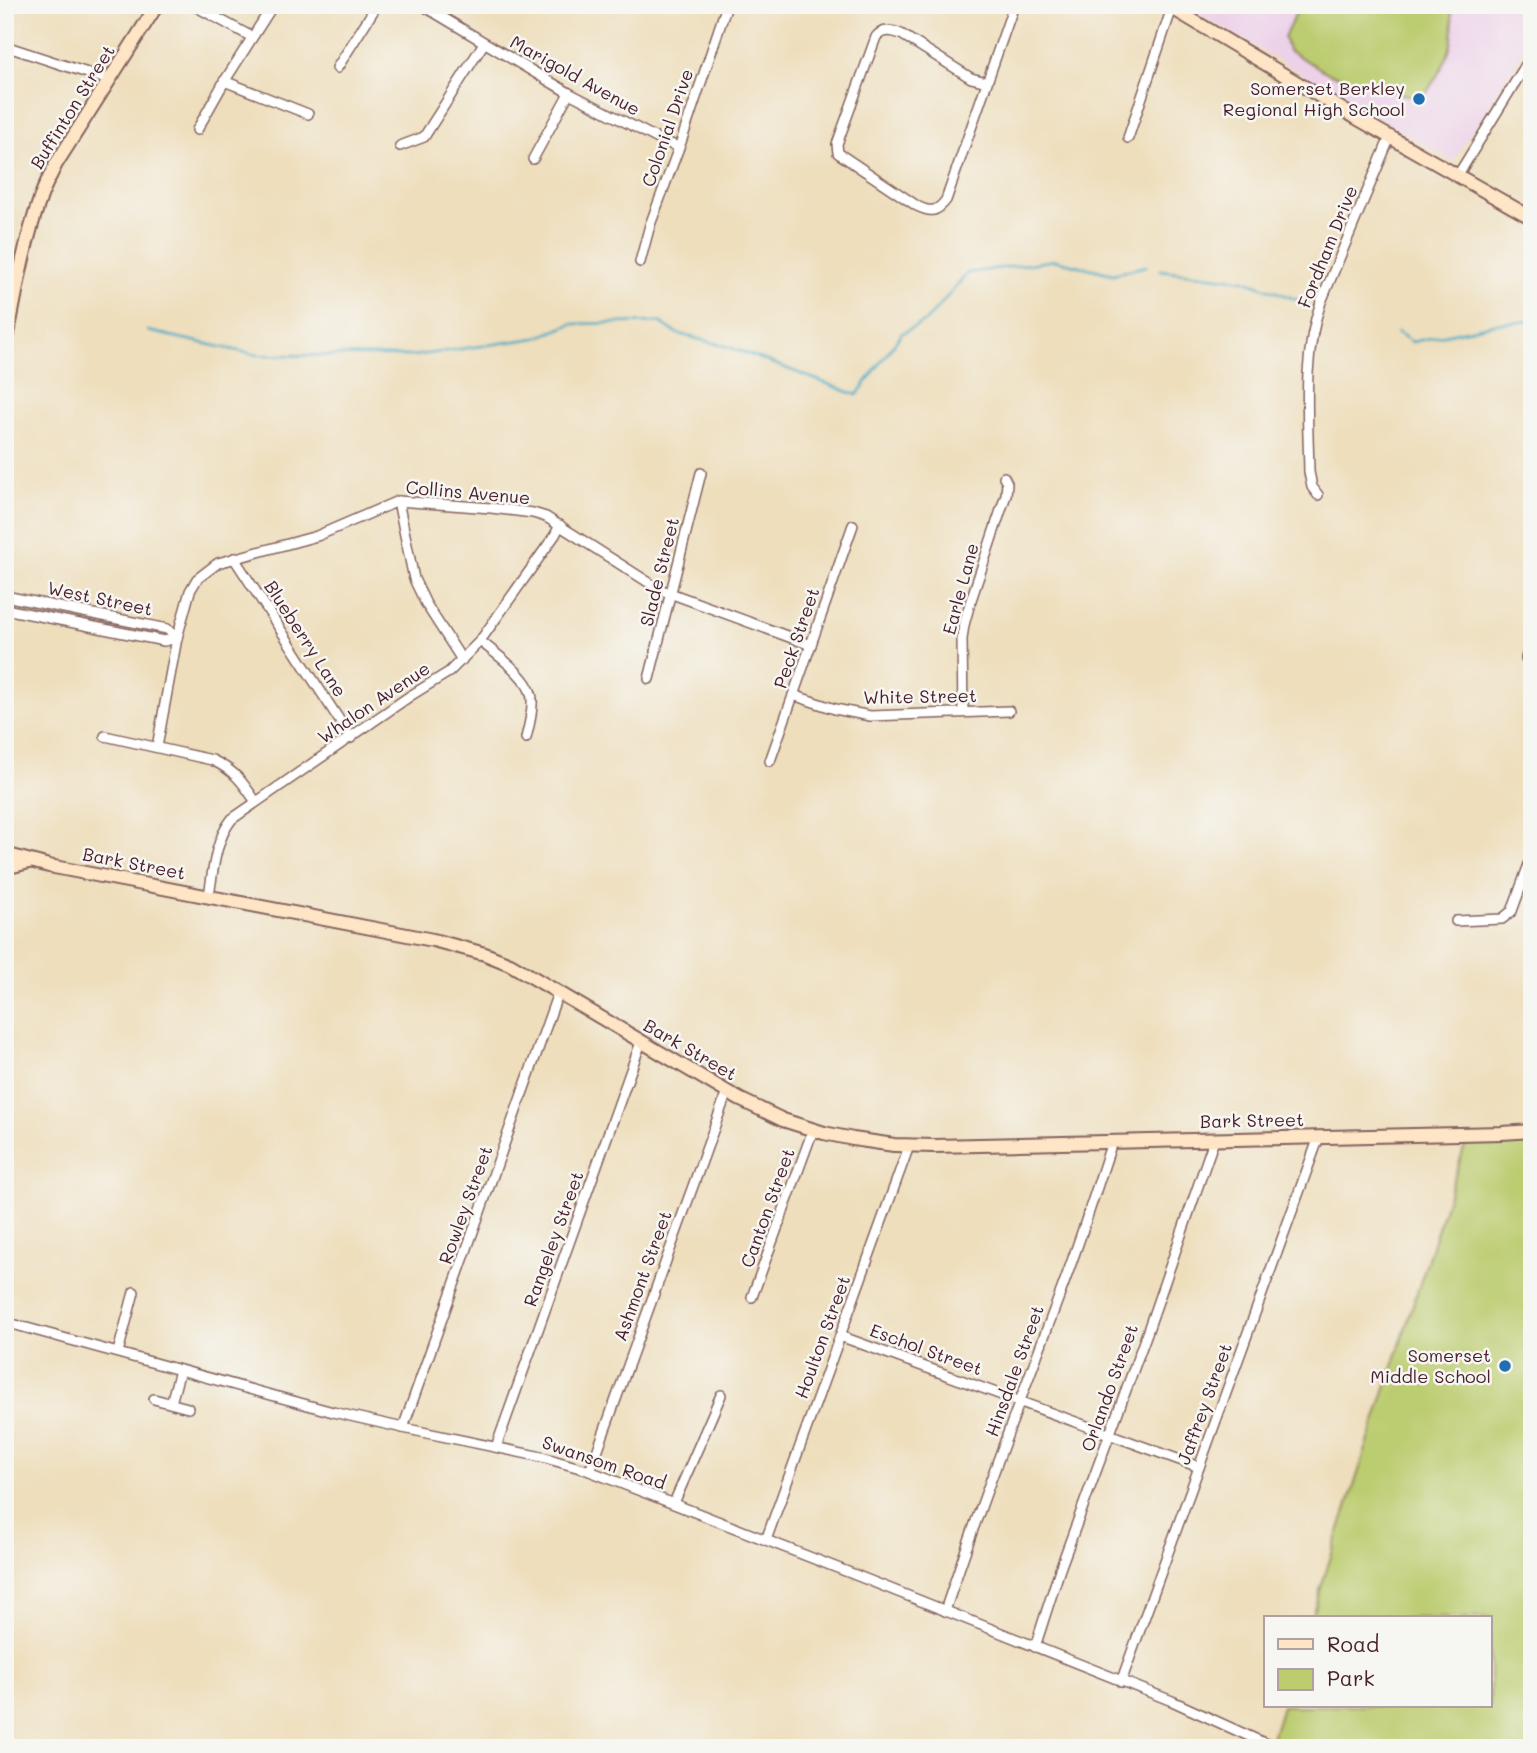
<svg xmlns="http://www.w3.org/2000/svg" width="1537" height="1753" viewBox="0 0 1537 1753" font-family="Mali,sans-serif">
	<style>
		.built { fill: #edd1e9 }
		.green { fill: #bccc6f; stroke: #83764d; stroke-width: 2 }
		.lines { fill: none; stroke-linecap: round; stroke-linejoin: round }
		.stream { stroke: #46a8c5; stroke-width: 2.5 }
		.street-casing { stroke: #83625e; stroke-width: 12 }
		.secondary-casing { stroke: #83625e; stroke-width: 16 }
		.street { stroke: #fff; stroke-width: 9 }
		.secondary { stroke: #fee5c5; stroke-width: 12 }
		.poi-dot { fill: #1f6fb2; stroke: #f6f6f2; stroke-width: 2.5 }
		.labels { text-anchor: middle; stroke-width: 5; stroke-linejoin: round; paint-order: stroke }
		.street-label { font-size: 18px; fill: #4a1f2b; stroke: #f6f6f2 }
		.poi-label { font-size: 18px; fill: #4a1f2b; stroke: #f6f6f2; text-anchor: end }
	</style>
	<rect width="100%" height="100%" fill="#f6f6f2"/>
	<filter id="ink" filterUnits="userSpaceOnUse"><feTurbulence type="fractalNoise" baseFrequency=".0143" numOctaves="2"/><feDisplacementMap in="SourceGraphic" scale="14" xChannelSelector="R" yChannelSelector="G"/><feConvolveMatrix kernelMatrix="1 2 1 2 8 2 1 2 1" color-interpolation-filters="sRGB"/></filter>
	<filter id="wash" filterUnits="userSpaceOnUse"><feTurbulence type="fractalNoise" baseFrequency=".00686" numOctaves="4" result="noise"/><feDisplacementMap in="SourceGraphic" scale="28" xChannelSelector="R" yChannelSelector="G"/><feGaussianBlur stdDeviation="1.57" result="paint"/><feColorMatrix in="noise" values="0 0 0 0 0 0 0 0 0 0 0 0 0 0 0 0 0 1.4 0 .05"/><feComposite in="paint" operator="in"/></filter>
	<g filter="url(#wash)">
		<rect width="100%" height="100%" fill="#eedebc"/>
		<polygon class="built" points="1183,5 1532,5 1532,38 1453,161"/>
		<g class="green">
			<path d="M1300,5H1450C1460,46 1443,67 1422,99L1330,74L1288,50L1284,37Z"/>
			<polygon points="1532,1140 1532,1748 1292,1748 1272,1738 1282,1706 1490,1706 1490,1618 1311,1618 1466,1142"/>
		</g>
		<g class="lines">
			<g class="stream">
				<polyline points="1160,270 1244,280 1306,303"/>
				<polyline points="148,331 257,355 413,356 536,338 572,324 660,322 676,333 732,348 857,395 902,333 926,321 968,273 1055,260 1113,274 1146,266"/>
				<polyline points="1397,332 1412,342 1494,324 1532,321"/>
			</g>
		</g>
	</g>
	<g filter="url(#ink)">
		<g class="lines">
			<g class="street-casing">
				<g id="street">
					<polyline points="193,5 252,37"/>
					<polyline points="422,5 569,93 662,141 679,147"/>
					<polyline points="5,46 109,80"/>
					<polyline points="337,68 377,5"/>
					<polyline points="224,81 308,114"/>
					<path d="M987,82L971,78L901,34C891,30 882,29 876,37L837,144L838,153L917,206C931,213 937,212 946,200L1014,5"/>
					<polyline points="197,130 224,82 273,5"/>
					<polyline points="1128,138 1172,8"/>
					<polyline points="400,146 424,137 484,43"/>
					<polyline points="533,159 569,93"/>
					<polyline points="1458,175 1532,55"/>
					<polyline points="640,262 650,225 681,142 727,5"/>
					<path d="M1318,495L1312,487L1309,472C1308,416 1302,356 1321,302L1390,137"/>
					<polyline points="398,501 414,579 426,604 462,660"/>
					<polyline points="234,558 351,738"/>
					<polyline points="5,596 167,629 177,638"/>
					<polyline points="5,609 164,641 177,638"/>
					<path d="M480,641C496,654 531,678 532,699C533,712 529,726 526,738"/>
					<polyline points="1532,641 1526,658 1532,663"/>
					<polyline points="649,679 701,473"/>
					<polyline points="793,695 835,709 870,716 1009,711"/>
					<polyline points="963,712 962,639 964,625 970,603 1006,495 1007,483 1004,477"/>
					<path d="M105,736L212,760C235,771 242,781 256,802"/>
					<polyline points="157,747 177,638 190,591 197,579 218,563 317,536 398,501 491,508 533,513 546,517 659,589 811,645"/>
					<polyline points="770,761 853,525"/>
					<path d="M209,896C213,871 215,840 232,819L410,696L449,672L480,641L555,535L560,525"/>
					<polyline points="1456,921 1502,919 1512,911 1532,856"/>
					<polyline points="752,1297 813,1130"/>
					<polyline points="5,1322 333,1412 403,1428 542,1457 587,1470 858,1576 1172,1701 1275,1748"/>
					<polyline points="840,1336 1199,1467"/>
					<polyline points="118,1352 134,1292"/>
					<polyline points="154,1399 188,1408"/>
					<polyline points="171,1403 180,1370"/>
					<polyline points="403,1428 558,993"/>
					<polyline points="496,1447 641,1042"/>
					<polyline points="590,1471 727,1092"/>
					<polyline points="674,1503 721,1395"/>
					<polyline points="766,1540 909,1146"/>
					<path d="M945,1611C980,1504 1021,1399 1060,1294C1079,1244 1095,1193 1112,1142"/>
					<polyline points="1035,1647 1060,1569 1147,1333 1214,1140"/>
					<polyline points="1121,1682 1319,1137"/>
				</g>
			</g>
			<g class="secondary-casing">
				<g id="secondary">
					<polyline points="1167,5 1353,116 1532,218"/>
					<path d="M5,349C15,298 23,247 40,199C44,186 51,175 56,164L157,5"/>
					<polyline points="5,854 49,866 433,940 485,954 510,964 739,1099 783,1120 824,1133 853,1139 894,1145 934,1146 1502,1133 1532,1131"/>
					<polyline points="5,868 29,862"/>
				</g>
			</g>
			<use href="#street" class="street"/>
			<use href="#secondary" class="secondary"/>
		</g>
	</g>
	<g class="poi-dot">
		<circle cx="1419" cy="99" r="7"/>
		<circle cx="1505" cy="1366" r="7"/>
	</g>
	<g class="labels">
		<g class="street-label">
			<text transform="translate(575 76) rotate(29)" y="6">Marigold Avenue</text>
			<text transform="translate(73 107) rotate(-58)" y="6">Buffinton Street</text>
			<text transform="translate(668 128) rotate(-71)" y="6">Colonial Drive</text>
			<text transform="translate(1328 247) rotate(-68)" y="6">Fordham Drive</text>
			<text transform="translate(468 493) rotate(5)" y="6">Collins Avenue</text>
			<text transform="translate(660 572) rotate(-76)" y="6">Slade Street</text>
			<text transform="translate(961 589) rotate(-75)" y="6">Earle Lane</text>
			<text transform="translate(100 599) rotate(12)" y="6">West Street</text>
			<text transform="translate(797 638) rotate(-71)" y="6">Peck Street</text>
			<text transform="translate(305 639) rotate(57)" y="6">Blueberry Lane</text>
			<text transform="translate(920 697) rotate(-1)" y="6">White Street</text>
			<text transform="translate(374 703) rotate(-34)" y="6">Whalon Avenue</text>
			<text transform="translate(134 864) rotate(11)" y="6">Bark Street</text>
			<text transform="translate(690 1050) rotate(30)" y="6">Bark Street</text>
			<text transform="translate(1252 1121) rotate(-1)" y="6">Bark Street</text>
			<text transform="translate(466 1205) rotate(-70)" y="6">Rowley Street</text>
			<text transform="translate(768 1208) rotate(-70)" y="6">Canton Street</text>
			<text transform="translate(554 1239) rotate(-70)" y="6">Rangeley Street</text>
			<text transform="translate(643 1276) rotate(-70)" y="6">Ashmont Street</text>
			<text transform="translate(823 1337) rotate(-70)" y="6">Houlton Street</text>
			<text transform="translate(926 1350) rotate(20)" y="6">Eschol Street</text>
			<text transform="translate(1015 1371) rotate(-70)" y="6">Hinsdale Street</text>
			<text transform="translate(1110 1388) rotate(-70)" y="6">Orlando Street</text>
			<text transform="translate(1205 1404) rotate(-70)" y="6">Jaffrey Street</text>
			<text transform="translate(604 1463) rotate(19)" y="6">Swansom Road</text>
		</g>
		<g class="poi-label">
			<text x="1405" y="95">Somerset Berkley<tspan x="1405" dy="21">Regional High School</tspan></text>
			<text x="1491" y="1362">Somerset<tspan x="1491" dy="21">Middle School</tspan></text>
		</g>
	</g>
	<rect width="1537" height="1753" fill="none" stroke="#f6f6f2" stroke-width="28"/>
	<rect x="1264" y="1616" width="228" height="91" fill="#f6f6f2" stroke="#b1a0a2" stroke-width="2"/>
	<rect x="1278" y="1639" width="35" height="10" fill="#fee5c5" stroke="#b1a0a2" stroke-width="2"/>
	<text x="1327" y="1652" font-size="21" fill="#4a1f2b">Road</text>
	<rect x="1278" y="1669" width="35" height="21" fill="#bccc6f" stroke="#b1a0a2" stroke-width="2"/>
	<text x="1327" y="1686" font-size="21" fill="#4a1f2b">Park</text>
</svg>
